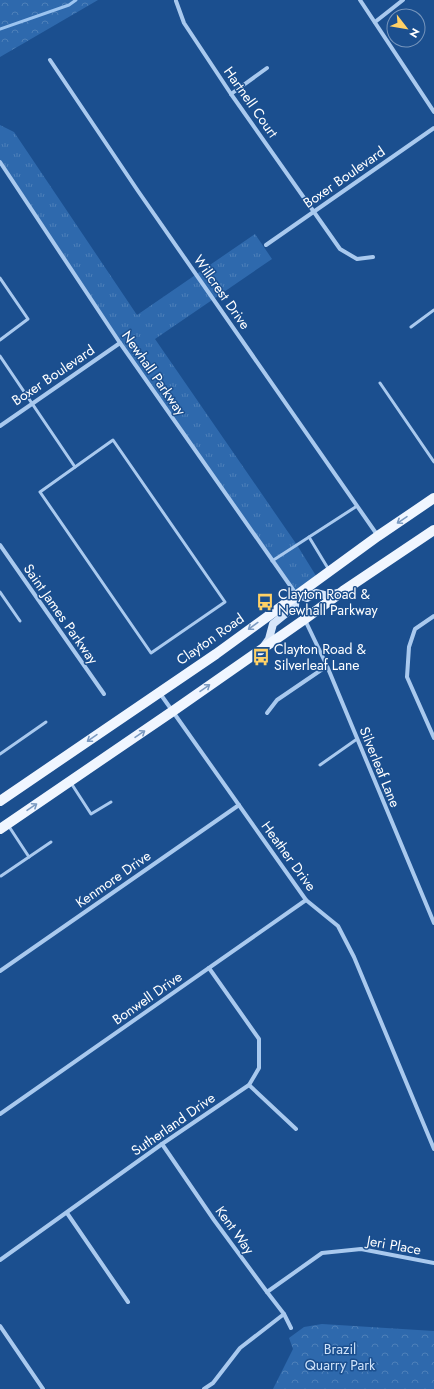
<svg xmlns="http://www.w3.org/2000/svg" width="434" height="1389" viewBox="0 0 434 1389" font-family="Jost,sans-serif">
	<style>
		.grass { fill: url(#grass-tufts) }
		.park { fill: url(#park-crowns) }
		.lines { fill: none; stroke-linecap: round; stroke-linejoin: round }
		.stream { stroke: #9cc4f0; stroke-width: 3 }
		.service { stroke: #a9c9ee; stroke-width: 3 }
		.minor { stroke: #a9c9ee; stroke-width: 4 }
		.secondary { stroke: #d6e6fa; stroke-width: 8 }
		.primary { stroke: #f0f6ff; stroke-width: 10 }
		.oneway { stroke: #7b9ac1 }
		.labels { text-anchor: middle; stroke-width: 3; stroke-linejoin: round; paint-order: stroke }
		.street-label { font-size: 14px; fill: #fff; stroke: #1b4f8f }
		.poi-label { font-size: 14px; fill: #fff; stroke: #1b4f8f; text-anchor: start }
		.park-label { font-size: 14px; fill: #cfe3fa; stroke: #1b4f8f }
	</style>
	<defs>
		<pattern id="grass-tufts" width="24" height="20" patternUnits="userSpaceOnUse"><rect width="24" height="20" fill="#2e69ad"/><path d="M3 7l-1-3M5 7V3M7 7l1-3M15 17l-1-3M17 17v-4M19 17l1-3" fill="none" stroke="#4d80b9"/></pattern>
		<pattern id="park-crowns" width="20" height="18" patternUnits="userSpaceOnUse"><rect width="20" height="18" fill="#2e69ad"/><path d="M2 6a3 3 0 1 1 6 0M12 15a3 3 0 1 1 6 0" fill="none" stroke="#4d80b9"/></pattern>
	</defs>
	<rect width="100%" height="100%" fill="#1b4f8f"/>
	<polygon class="grass" points="0,125 14,132 137,315 255,234 272,259 155,339 297,545 318,579 296,594 120,343 0,162"/>
	<g class="park">
		<polygon points="0,0 98,0 0,57"/>
		<polygon points="322,1324 434,1331 434,1389 273,1389 293,1349 289,1338 304,1327"/>
	</g>
	<g class="lines">
		<polyline class="stream" points="0,29 69,5 76,0"/>
		<g class="service">
			<polyline points="0,278 28,319 0,340"/>
			<polyline points="411,327 434,310"/>
			<polyline points="0,356 75,467"/>
			<polyline points="380,383 434,462"/>
			<polygon points="113,440 225,602 151,653 40,492"/>
			<polyline points="309,537 329,570"/>
			<polyline points="272,561 357,506"/>
			<polyline points="0,592 20,621"/>
			<polyline points="0,754 46,722"/>
			<polyline points="320,765 357,739"/>
			<polyline points="71,783 91,814 111,802"/>
			<polyline points="8,825 29,857"/>
			<polyline points="1,876 51,842"/>
		</g>
		<g class="minor">
			<polyline points="360,0 434,112"/>
			<polyline points="176,1 184,23 231,94 340,249 357,259 373,257"/>
			<polyline points="375,22 403,0"/>
			<polyline points="50,60 138,191 378,536"/>
			<polyline points="231,94 267,68"/>
			<polyline points="0,162 120,343 296,594"/>
			<polyline points="266,245 434,128"/>
			<polyline points="0,426 120,343"/>
			<polyline points="0,545 104,694"/>
			<polyline points="434,616 415,629 409,647 407,677 434,738"/>
			<polyline points="305,620 327,666 434,923"/>
			<polyline points="159,692 306,900 338,926 354,957 434,1149"/>
			<polyline points="267,713 277,700 327,666"/>
			<polyline points="0,971 239,805"/>
			<polyline points="249,1085 296,1129"/>
			<polyline points="0,1114 306,900"/>
			<polyline points="162,1144 214,1220 267,1292 284,1314 291,1328"/>
			<polyline points="67,1213 128,1302"/>
			<polyline points="0,1260 162,1144 249,1085 259,1068 259,1039 209,968"/>
			<polyline points="267,1292 322,1253 361,1249 434,1263"/>
			<polyline points="0,1326 43,1389"/>
			<polyline points="204,1389 213,1383 240,1348 284,1314"/>
		</g>
		<polyline class="secondary" points="264,646 269,639 273,624 295,606 296,594 307,598 316,593 328,596 337,593"/>
		<g class="primary">
			<polyline points="0,801 216,654 378,536 434,498"/>
			<polyline points="0,829 173,711 305,619 343,591 434,530"/>
		</g>
	</g>
	<defs><path id="oneway-shaft" d="M-6 0H5M1.5-3L5.5 0L1.5 3" fill="none" stroke-width="1.6" stroke-linecap="round" stroke-linejoin="round"/></defs>
	<g class="oneway">
		<use href="#oneway-shaft" transform="translate(402 520) rotate(146)"/>
		<use href="#oneway-shaft" transform="translate(253 626) rotate(144)"/>
		<use href="#oneway-shaft" transform="translate(205 688) rotate(-35)"/>
		<use href="#oneway-shaft" transform="translate(140 734) rotate(-34)"/>
		<use href="#oneway-shaft" transform="translate(92 738) rotate(145)"/>
		<use href="#oneway-shaft" transform="translate(32 807) rotate(-34)"/>
	</g>
	<defs>
		<g id="bus-bare" transform="scale(1.38)"><path d="M-5-6H5V4H4V6H2V4H-2V6H-4V4H-5ZM-3.5-4V0h7V-4ZM-3.5 1.2v1.5H-2V1.2ZM2 1.2v1.5H3.5V1.2Z" fill="#ffd166" stroke="#1b4f8f" stroke-width="2.5" paint-order="stroke"/></g>
	</defs>
	<g fill-rule="evenodd">
		<use href="#bus-bare" x="265" y="602"/>
		<use href="#bus-bare" x="261" y="657"/>
	</g>
	<g class="labels">
		<g class="street-label">
			<text transform="translate(251 102) rotate(55)" y="5">Hartnell Court</text>
			<text transform="translate(344 177) rotate(-35)" y="5">Boxer Boulevard</text>
			<text transform="translate(222 292) rotate(55)" y="5">Willcrest Drive</text>
			<text transform="translate(154 373) rotate(55)" y="5">Newhall Parkway</text>
			<text transform="translate(53 375) rotate(-34)" y="5">Boxer Boulevard</text>
			<text transform="translate(61 614) rotate(55)" y="5">Saint James Parkway</text>
			<text transform="translate(210 639) rotate(-35)" y="5">Clayton Road</text>
			<text transform="translate(380 767) rotate(68)" y="5">Silverleaf Lane</text>
			<text transform="translate(289 856) rotate(54)" y="5">Heather Drive</text>
			<text transform="translate(113 879) rotate(-35)" y="5">Kenmore Drive</text>
			<text transform="translate(147 998) rotate(-35)" y="5">Bonwell Drive</text>
			<text transform="translate(173 1124) rotate(-35)" y="5">Sutherland Drive</text>
			<text transform="translate(235 1230) rotate(54)" y="5">Kent Way</text>
			<text transform="translate(394 1245) rotate(10)" y="5">Jeri Place</text>
		</g>
		<g class="poi-label">
			<text x="278" y="599">Clayton Road &amp;<tspan x="278" dy="16">Newhall Parkway</tspan></text>
			<text x="274" y="654">Clayton Road &amp;<tspan x="274" dy="16">Silverleaf Lane</tspan></text>
		</g>
		<g class="park-label">
			<text x="340" y="1354">Brazil<tspan x="340" dy="16">Quarry Park</tspan></text>
		</g>
	</g>
	<g transform="translate(406 28) rotate(121)"><circle r="19" fill="#1b4f8f" stroke="#7695bc"/>
	<path d="M0-3L7 15L0 10L-7 15Z" fill="#ffd166"/>
	<text y="-6" font-size="11" font-weight="bold" text-anchor="middle" fill="#ffffff">N</text>
	</g>
</svg>
